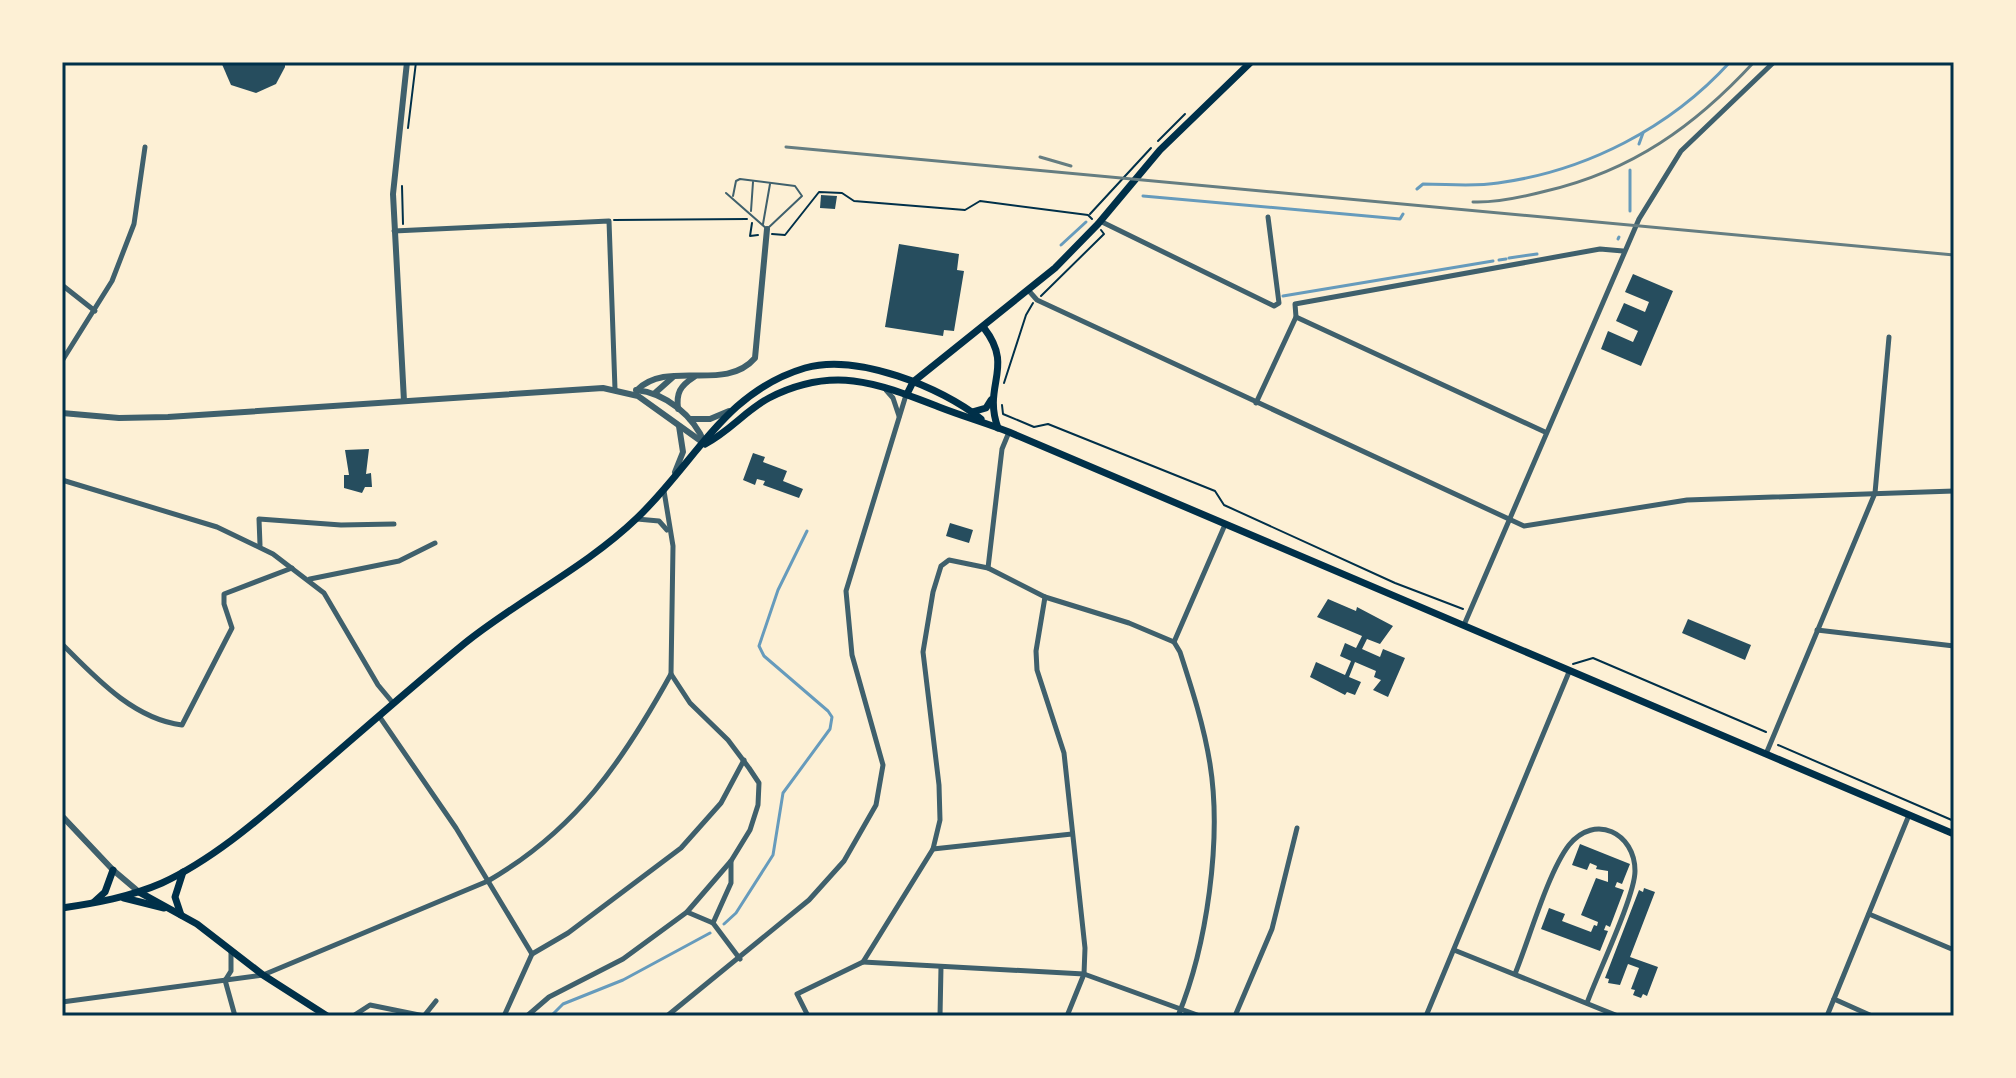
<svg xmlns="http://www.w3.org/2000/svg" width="2016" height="1078" viewBox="0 0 2016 1078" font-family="'Fira Sans',sans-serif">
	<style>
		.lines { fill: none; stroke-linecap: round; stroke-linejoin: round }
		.stream { stroke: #669bbc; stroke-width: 3 }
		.building { fill: #264d5e }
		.path { stroke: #003049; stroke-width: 2 }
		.service { stroke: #3f606c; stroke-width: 2 }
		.minor { stroke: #3f606c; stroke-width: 5 }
		.tertiary { stroke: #3f606c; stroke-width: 6 }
		.secondary { stroke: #003049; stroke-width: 7 }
		.primary { stroke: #003049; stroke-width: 7 }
		.rail { stroke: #657d81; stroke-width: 3 }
		.neatline { fill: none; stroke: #003049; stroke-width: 3 }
	</style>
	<rect width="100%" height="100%" fill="#fdf0d5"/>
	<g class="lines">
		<g class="stream">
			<polyline points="1639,144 1643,133"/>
			<path d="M1417,189L1423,184C1448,184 1473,187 1498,183C1586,171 1670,128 1730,62"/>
			<polyline points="1143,196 1400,219 1403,214"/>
			<polyline points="1630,211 1630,170"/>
			<polyline points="1618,239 1619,237"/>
			<polyline points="1061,245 1086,222"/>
			<polyline points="1509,258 1537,254"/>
			<polyline points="1499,260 1506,259"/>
			<polyline points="1283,296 1493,261"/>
			<polyline points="724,924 736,913 773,855 783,793 830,729 832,717 828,711 764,656 759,646 778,590 807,531"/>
			<polyline points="551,1016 563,1004 623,980 710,933"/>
		</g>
	</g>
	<g class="building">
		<polygon points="221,62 285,62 285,67 276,84 256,93 231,85"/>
		<polygon points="821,195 837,196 835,209 820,208"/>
		<polygon points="899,244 959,254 957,270 964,271 954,331 944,330 943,336 885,327"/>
		<polygon points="1633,274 1673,291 1641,366 1601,349 1608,331 1633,342 1638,331 1616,321 1624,303 1645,312 1649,302 1625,292"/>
		<polygon points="369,449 366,474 371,473 372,487 365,487 362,493 344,488 344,475 349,475 345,450"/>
		<polygon points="753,453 765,457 763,462 787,471 783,481 803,489 799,498 763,485 765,481 757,479 755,485 743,480"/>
		<polygon points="950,523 973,530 969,543 946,536"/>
		<polygon points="1328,599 1356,611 1357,607 1393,626 1380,644 1367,639 1362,649 1380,657 1383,649 1405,658 1388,697 1373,690 1381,680 1374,677 1376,671 1355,662 1349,677 1361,682 1355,695 1347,692 1345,695 1310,677 1316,662 1345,675 1351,661 1340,656 1345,643 1356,648 1362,636 1317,617"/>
		<polygon points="1688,619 1751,645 1745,660 1682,633"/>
		<polygon points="1580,844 1630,864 1622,884 1617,882 1615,887 1624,890 1610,927 1606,925 1604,930 1608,931 1600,951 1541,929 1549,908 1565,914 1562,921 1591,932 1594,925 1597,926 1598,922 1581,915 1596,878 1608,882 1608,871 1596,869 1597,866 1590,863 1587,870 1572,865"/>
		<polygon points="1644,888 1655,892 1630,957 1658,967 1647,996 1643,994 1641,998 1633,995 1635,990 1631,989 1639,968 1628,964 1620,985 1608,983 1609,979 1605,978 1639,890 1643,892"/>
	</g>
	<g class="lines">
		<g class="path">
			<polyline points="408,128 416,62"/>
			<polyline points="1158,141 1185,114"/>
			<polyline points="402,186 403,224"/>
			<polyline points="1090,214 1151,148"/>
			<polyline points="614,220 747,219"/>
			<polyline points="752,223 750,236 758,235"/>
			<polyline points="772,234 785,235 819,192 842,193 854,201 965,210 980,201 1088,215 1092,219"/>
			<polyline points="1041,296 1104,234 1101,230"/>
			<polyline points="1004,383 1026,315 1033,303"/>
			<polyline points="1002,405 1003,414 1034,427 1048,424 1215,491 1224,505 1395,583 1463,609"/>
			<polyline points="1573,664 1593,658 1766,732"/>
			<polyline points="1778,745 1954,821"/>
		</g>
		<g class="service">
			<polyline points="726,193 767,229 802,196 795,186 740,179 736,181 733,196"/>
			<polyline points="751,211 753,182"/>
			<polyline points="763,224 770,184"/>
		</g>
		<g class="minor">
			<polyline points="1100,221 1274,306 1279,303 1268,217"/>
			<polyline points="394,231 609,221 615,389"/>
			<polyline points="62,285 95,311"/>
			<polyline points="1029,291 1037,300 1524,526 1687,500 1954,491"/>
			<polyline points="1296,317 1545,432"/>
			<polyline points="62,361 112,281 134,224 145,147"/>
			<polyline points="886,390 893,398 899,416"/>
			<polyline points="1256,403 1296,317 1295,304 1600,249 1623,251"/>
			<polyline points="62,480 217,527 273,554 324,593 378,685 393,703"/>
			<polyline points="637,519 659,521 667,530"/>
			<polyline points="260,545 259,519 341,525 394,524"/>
			<polyline points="988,568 1002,449 1009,432"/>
			<polyline points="310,579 399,561 435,543"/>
			<polyline points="1045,597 1036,651 1037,670 1064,753 1085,948 1084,974 1067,1016"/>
			<polyline points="1464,625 1639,219 1681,151 1774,62"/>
			<polyline points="1817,630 1954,646"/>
			<path d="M1174,642L1180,652C1192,689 1204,726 1210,764C1222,839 1207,946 1178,1016"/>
			<polyline points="1174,642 1224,527"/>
			<path d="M62,644C95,677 133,719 182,725L232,628L224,604V594L292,568"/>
			<polyline points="379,716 456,828 532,954"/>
			<polyline points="1766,754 1875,493 1889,337"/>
			<polyline points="933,849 1072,834"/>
			<polyline points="687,912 713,923 740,959"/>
			<polyline points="1869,914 1954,950"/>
			<polyline points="713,923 731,883 731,861"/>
			<polyline points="1454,950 1618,1016"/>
			<polyline points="863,962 1084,974 1200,1016"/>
			<path d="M1515,974C1529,940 1548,872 1569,845C1595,813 1635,833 1635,871C1635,896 1597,975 1587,1003"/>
			<polyline points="226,979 231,971 231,952"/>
			<polyline points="225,980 235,1016"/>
			<polyline points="1834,999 1872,1016"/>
			<path d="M62,1002L263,975L488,881C576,830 623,761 671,674"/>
			<polyline points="353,1016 370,1005 424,1016"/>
			<polyline points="424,1016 436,1001"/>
			<polyline points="504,1016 532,954 568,933 681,848 721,803 744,760"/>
			<polyline points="527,1016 549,997 623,959 687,912 731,861 750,830 758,805 759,783 749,768 728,740 690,703 671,674 673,546 664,491"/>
			<polyline points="667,1016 809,900 844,861 876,805 883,765 852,655 846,591 906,395"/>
			<polyline points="808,1016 797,994 863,962 933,849 940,820 939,785 923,652 933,592 941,566 949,560 988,568 1045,597 1129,623 1174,642"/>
			<polyline points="940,1016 941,967"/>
			<polyline points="1235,1016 1272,929 1297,828"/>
			<polyline points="1426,1016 1569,672"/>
			<polyline points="1827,1016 1909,815"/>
		</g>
		<g class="tertiary">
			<path d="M636,390C666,393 694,416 705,444"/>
			<path d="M637,390C668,359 725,393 755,358L767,229"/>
			<polyline points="655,393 673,377"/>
			<polyline points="404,401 393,194 407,62"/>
			<path d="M678,409C676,393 680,386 694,377"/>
			<polyline points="62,413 119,418 168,417 603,388 638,396 705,444"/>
			<polyline points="690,419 710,419 729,411"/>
			<polyline points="675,472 683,452 679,426"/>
			<polyline points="62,816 113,870 139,892"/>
		</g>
		<g class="secondary">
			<path d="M984,328C1015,368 982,385 998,428"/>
			<polyline points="907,394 913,382 1055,268 1098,224 1160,150 1251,62"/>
			<polyline points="972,412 986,408 991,400"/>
			<polyline points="139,892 197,924 263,975 327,1016"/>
		</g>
		<g class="primary">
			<path d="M705,444C729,432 746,410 769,398C833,365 877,383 939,407C962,416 986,423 1009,432L1954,834"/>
			<polyline points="124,898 164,908"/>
			<polyline points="94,902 105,892 113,870"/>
			<path d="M62,908C96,903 130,897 162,883C212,860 258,820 299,785C355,737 409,689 465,643C520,599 586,567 637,518C695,463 724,392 805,368C857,353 941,387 981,419"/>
			<polyline points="181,915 175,897 183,872"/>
		</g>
		<g class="rail">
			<polyline points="786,147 1954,255"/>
			<polyline points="1040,157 1071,166"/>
			<path d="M1473,202C1497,203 1523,197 1546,191C1632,171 1695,126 1754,62"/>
		</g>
	</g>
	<rect width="2016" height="1078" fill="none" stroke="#fdf0d5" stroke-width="128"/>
	<rect x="64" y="64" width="1888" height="950" class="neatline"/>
</svg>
